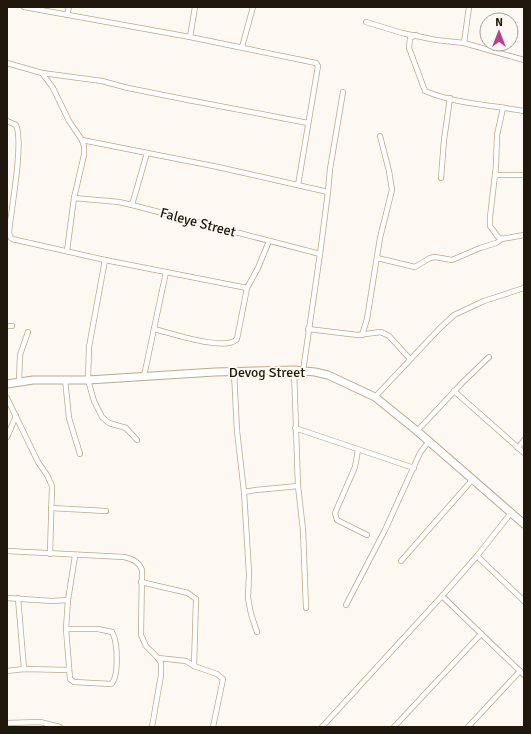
<svg xmlns="http://www.w3.org/2000/svg" width="531" height="734" viewBox="0 0 531 734" font-family="Signika,sans-serif">
	<style>
		.lines { fill: none; stroke-linecap: round; stroke-linejoin: round }
		.street-casing { stroke: #bda889; stroke-width: 6 }
		.secondary-casing { stroke: #bda889; stroke-width: 9 }
		.street { stroke: #fff; stroke-width: 4.5 }
		.secondary { stroke: #fff; stroke-width: 7 }
		.labels { text-anchor: middle; stroke-width: 4; stroke-linejoin: round; paint-order: stroke }
		.street-label { font-size: 14px; fill: #1f170b; stroke: #fdf9f2 }
	</style>
	<rect width="100%" height="100%" fill="#fdf9f2"/>
	<g class="lines">
		<g class="street-casing">
			<g id="street">
				<polyline points="24,7 190,37 316,63 318,66 298,185"/>
				<polyline points="67,15 69,7"/>
				<polyline points="366,22 402,33 436,40 464,43 524,60"/>
				<path d="M416,35L410,38L409,48L425,91C456,104 491,105 524,111"/>
				<polyline points="190,37 195,7"/>
				<polyline points="464,43 469,7"/>
				<polyline points="242,47 253,7"/>
				<polyline points="7,63 42,73 53,88 69,121 82,140 84,146 84,155 74,198 67,251"/>
				<polyline points="42,73 102,81 128,88 188,100 308,123"/>
				<path d="M7,121L16,125C24,142 11,210 9,232L10,237L12,239L105,260L247,288"/>
				<polyline points="82,140 218,167 328,192"/>
				<polyline points="495,175 524,175"/>
				<polyline points="441,178 444,140 450,98"/>
				<polyline points="74,198 119,202 132,205 320,254"/>
				<polyline points="132,205 147,153"/>
				<polyline points="502,239 498,237 490,226 490,217 496,166 497,135 503,108"/>
				<polyline points="377,258 415,267 430,258 435,257 452,260 480,248 496,243 502,239 524,235"/>
				<polyline points="105,260 89,347 88,380 94,401 102,417 109,423 126,428 137,440"/>
				<polyline points="7,326 12,326"/>
				<path d="M154,329C171,333 226,352 237,339L247,288L258,268L269,241"/>
				<polyline points="308,329 358,335 381,332 389,336 410,359"/>
				<polyline points="362,335 367,319 380,238 392,190 389,171 380,136"/>
				<polyline points="294,370 298,486 303,530 306,608"/>
				<polyline points="303,371 320,254 328,192 330,169 343,92"/>
				<polyline points="234,372 237,431 244,492"/>
				<polyline points="144,376 166,272"/>
				<polyline points="65,379 69,418 80,454"/>
				<polyline points="19,382 20,355 28,332"/>
				<polyline points="454,391 524,453"/>
				<polyline points="375,397 439,329 454,315 484,301 524,288"/>
				<polyline points="7,398 38,462 47,475 52,486 50,554"/>
				<polyline points="295,428 414,468"/>
				<polyline points="417,431 463,382 489,357"/>
				<polyline points="7,437 16,416"/>
				<polyline points="518,448 524,440"/>
				<polyline points="358,450 355,467 335,513 337,520 367,535"/>
				<polyline points="51,508 106,511"/>
				<path d="M7,551L124,557C133,559 139,562 142,570L141,635L146,646L158,658L161,663V675L152,727"/>
				<polyline points="477,556 524,601"/>
				<polyline points="401,561 473,479"/>
				<polyline points="141,582 188,593 196,599 194,666"/>
				<polyline points="442,596 524,675"/>
				<polyline points="7,598 52,601 68,600"/>
				<polyline points="18,598 24,669"/>
				<polyline points="346,605 385,530 420,453 429,441"/>
				<path d="M66,629H98L112,632C118,642 119,677 111,684L74,682L70,679L66,629L68,600L75,556"/>
				<polyline points="257,632 251,614 248,598 249,573 244,492 256,490 298,486"/>
				<polyline points="158,658 186,661 194,666 217,674 223,679 213,727"/>
				<polyline points="7,671 24,669 69,670"/>
				<polyline points="7,723 40,722 60,727"/>
				<polyline points="322,727 442,596 477,556 511,513"/>
				<polyline points="394,727 481,634"/>
				<polyline points="468,727 520,671"/>
			</g>
		</g>
		<g class="secondary-casing">
			<polyline id="secondary" points="7,384 33,380 88,380 215,372 294,370 315,372 328,375 375,397 417,431 524,524"/>
		</g>
		<use href="#street" class="street"/>
		<use href="#secondary" class="secondary"/>
	</g>
	<g class="labels">
		<g class="street-label">
			<text transform="translate(198 222) rotate(15)" y="5">Faleye Street</text>
			<text x="267" y="377">Devog Street</text>
		</g>
	</g>
	<rect width="531" height="734" fill="none" stroke="#1f170b" stroke-width="16"/>
	<g transform="translate(499 32)"><circle r="19" fill="#fdf9f2" stroke="#a49f96"/>
	<path d="M0-3L7 15L0 10L-7 15Z" fill="#bb3f8f"/>
	<text y="-6" font-size="11" font-weight="bold" text-anchor="middle" fill="#1f170b">N</text>
	</g>
</svg>
